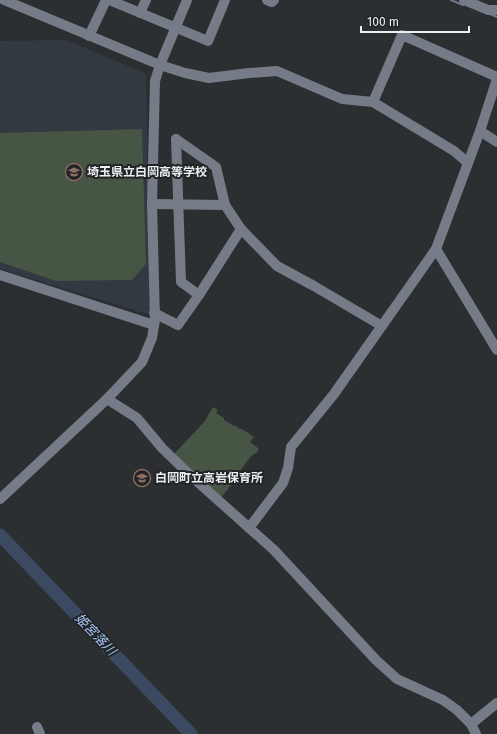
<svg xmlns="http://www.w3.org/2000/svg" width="497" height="734" viewBox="0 0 497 734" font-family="'Fira Sans','Noto Sans JP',sans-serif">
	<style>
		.built { fill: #323940 }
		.green { fill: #475545 }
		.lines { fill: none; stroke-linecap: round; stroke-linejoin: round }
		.stream { stroke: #707b8c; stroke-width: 2 }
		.river { stroke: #3b4a61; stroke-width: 13 }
		.minor { stroke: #757b87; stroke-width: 10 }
		.labels { text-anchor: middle; stroke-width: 4; stroke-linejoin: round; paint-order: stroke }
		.poi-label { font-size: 12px; font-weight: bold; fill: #eceeef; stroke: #222527; text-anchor: start }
		.water-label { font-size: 13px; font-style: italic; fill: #a5c4f2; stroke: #222527 }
	</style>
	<rect width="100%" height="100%" fill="#2c2f31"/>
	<polygon class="built" points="66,40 145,73 146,76 150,312 147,314 0,269 0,41"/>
	<g class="green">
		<polygon points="142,129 146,264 132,280 56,281 0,262 0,133"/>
		<polygon points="213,407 218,410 216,413 224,418 224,420 234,426 235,425 240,429 242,429 254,437 250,442 259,449 257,452 251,456 234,479 235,480 220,499 174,454 205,421"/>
	</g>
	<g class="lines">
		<g class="stream">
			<polyline points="451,0 463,5"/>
			<polyline points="490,14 497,17"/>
		</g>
		<polyline class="river" points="0,535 191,734"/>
		<g class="minor">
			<polyline points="4,0 160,65 185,73 209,78 249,73 277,71 342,99 373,102 454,151 468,163"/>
			<polyline points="109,0 208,41 225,0"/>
			<polyline points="267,0 272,2 274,0"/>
			<polyline points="464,0 488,10 497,10"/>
			<polyline points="140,13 146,0"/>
			<polyline points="89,36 106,0"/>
			<polyline points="373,102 402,35 497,77"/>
			<polyline points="480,131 497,142"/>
			<polyline points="176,139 216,167 225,205 241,229 277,266 314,286 382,326"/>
			<polyline points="176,139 181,282 199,295"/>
			<polyline points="152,204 225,205"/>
			<polyline points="436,249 497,350"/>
			<polyline points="0,275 154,325"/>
			<polyline points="154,313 178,325 199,295 241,229"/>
			<polyline points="107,399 137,418 162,448 191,476 274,550 376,660 397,679 443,700 457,710 471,724 476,734"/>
			<polyline points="0,499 107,399 142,362 152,338 155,320 152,204 155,81 160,65 187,0"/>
			<polyline points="249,528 283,483 288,468 291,447 334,394 436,249 480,131 497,79"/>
			<polyline points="471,724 497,703"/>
			<polyline points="37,727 40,734"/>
		</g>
	</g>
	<defs>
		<g id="school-ring" transform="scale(0.9)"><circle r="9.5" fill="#222527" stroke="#8d6e63" stroke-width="1.5"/><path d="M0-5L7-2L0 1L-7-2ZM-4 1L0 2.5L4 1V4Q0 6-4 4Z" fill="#8d6e63"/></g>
	</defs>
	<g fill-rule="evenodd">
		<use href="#school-ring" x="74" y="172"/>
		<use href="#school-ring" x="142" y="478"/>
	</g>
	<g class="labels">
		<g class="poi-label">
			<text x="87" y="176">埼玉県立白岡高等学校</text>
			<text x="155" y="482">白岡町立高岩保育所</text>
		</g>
		<g class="water-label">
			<text transform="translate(96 634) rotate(46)" y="5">姫宮落川</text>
		</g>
	</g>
	<path d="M361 26v6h108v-6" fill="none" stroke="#eceeef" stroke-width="2"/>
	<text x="367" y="26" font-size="12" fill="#eceeef" stroke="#222527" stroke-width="3" paint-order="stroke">100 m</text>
</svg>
